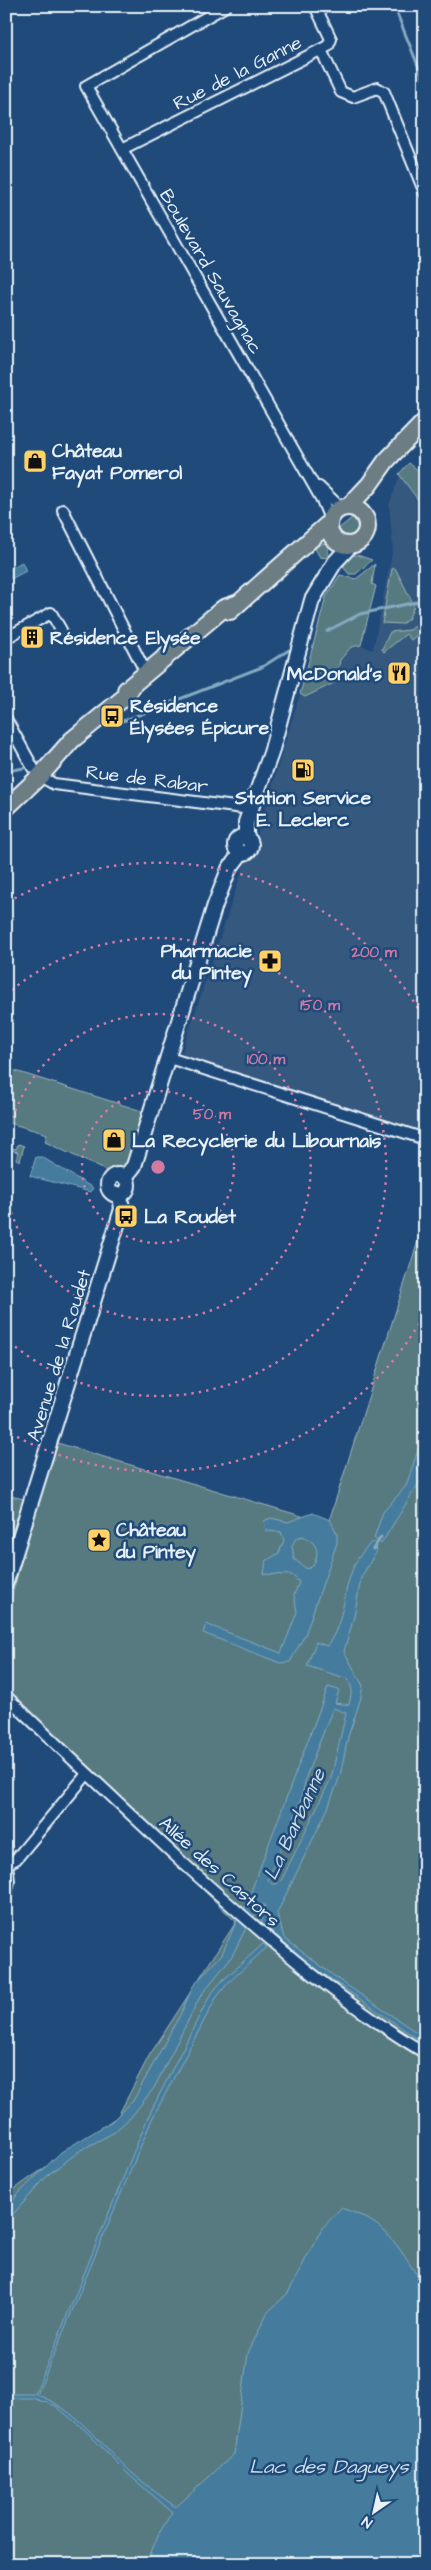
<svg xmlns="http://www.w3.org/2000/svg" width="431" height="2570" viewBox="0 0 431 2570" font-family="'Architects Daughter',sans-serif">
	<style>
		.built { fill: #35587e }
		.green { fill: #577a80; stroke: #a0b6bc }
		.water { fill: #447c9d; stroke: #86abc1; fill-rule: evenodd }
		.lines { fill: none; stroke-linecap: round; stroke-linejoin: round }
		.stream { stroke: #86abc1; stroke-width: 3 }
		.street-casing { stroke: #e8f1f8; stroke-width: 14 }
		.secondary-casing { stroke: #e8f1f8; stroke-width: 18 }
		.primary-casing { stroke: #e8f1f8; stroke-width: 20 }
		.street { stroke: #1f4a7a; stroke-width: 10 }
		.secondary { stroke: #1f4a7a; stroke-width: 14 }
		.primary { stroke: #6d7d84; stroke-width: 16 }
		.ring { fill: none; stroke: #d37aa2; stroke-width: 2.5; stroke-dasharray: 2.5 5 }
		.labels { text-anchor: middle; stroke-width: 5; stroke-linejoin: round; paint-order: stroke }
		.street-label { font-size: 19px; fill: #e8f1f8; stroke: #1f4a7a }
		.poi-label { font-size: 19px; font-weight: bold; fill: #e8f1f8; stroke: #1f4a7a; text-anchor: start }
		.water-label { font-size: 20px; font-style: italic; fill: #cfdfea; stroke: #1f4a7a }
		.centre { fill: #d37aa2; stroke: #1f4a7a; stroke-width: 2.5 }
		.ring-label { font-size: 15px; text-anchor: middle; font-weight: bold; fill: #d37aa2; stroke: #1f4a7a; stroke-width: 5; stroke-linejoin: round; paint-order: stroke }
	</style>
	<rect width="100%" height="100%" fill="#1f4a7a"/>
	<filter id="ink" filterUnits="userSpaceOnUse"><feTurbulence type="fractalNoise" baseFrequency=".02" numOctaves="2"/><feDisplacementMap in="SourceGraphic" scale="10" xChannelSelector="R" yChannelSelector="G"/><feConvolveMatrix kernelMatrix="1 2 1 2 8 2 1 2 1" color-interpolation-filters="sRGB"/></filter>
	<g filter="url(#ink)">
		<polygon class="built" points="400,475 425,514 425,1138 180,1058 245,862 261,849 258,833 300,694 305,697 336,682 340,660 351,647 361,645 373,650 393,548 389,505"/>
		<g class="green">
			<polygon points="409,463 425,476 425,503 423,507 399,474"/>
			<polygon points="353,517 358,527 357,532 349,537 341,535 337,530"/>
			<polygon points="325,543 328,549 328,558 320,557 314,547"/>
			<polygon points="357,555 372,560 356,574 349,574 343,567 350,556"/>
			<polygon points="375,564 372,584 376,586 361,645 351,647 340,660 336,682 305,697 300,694 326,597 340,575 356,579"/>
			<polygon points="395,568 414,605 409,618 402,624 382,623 392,569"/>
			<polygon points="420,622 425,628 411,640 406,634 384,652 382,649 390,632 410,630"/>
			<polygon points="6,1068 145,1112 125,1168 107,1171 45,1142 47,1134 6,1122"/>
			<polygon points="18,1144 24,1146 20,1161 16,1159 18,1152 6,1149 6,1147 16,1149"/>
			<polygon points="425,1219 425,2564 6,2564 6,2195 118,2116 149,2056 236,1922 6,1697 6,1617 54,1442 328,1524"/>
			<polygon points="6,1495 24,1499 6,1555"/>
		</g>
		<g class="water">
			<polygon points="22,562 26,571 11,579 7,570"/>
			<polygon points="36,1157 42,1157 93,1188 90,1192 30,1176"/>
			<polygon points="425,1429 425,1471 422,1478 381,1544 374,1538 383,1512 406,1486"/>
			<path d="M313,1513L330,1520L337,1533V1543L305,1635L290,1662L280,1663L203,1633L206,1624L281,1653L297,1612L294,1595L299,1582L292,1575L264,1574L266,1561L279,1553L284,1540L281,1532L266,1531L264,1521L271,1518L288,1522ZM303,1536C318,1544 320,1551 313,1566L307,1569L294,1559L292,1546L296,1538Z"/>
			<path d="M372,1542L376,1544L374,1547L377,1550L361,1578L354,1617L344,1651L363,1686L360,1701L348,1737L340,1776L328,1808L277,1913L284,1938L342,1982L425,2038V2044L279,1943L261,1926L265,1905H259L253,1919L244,1910L328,1687L339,1690L335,1703L349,1705L352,1689L348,1679L307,1666L316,1642L327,1646C352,1612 337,1573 372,1542ZM333,1708L346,1713L331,1778L282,1879L277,1884H272L268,1880L300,1803L307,1774Z"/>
			<polygon points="238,1918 247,1926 232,1956 201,1995 154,2088 131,2117 113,2133 81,2150 49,2174 6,2222 6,2210 17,2195 61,2152 112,2121 133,2101 182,2011 193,1986 222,1954"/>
			<path d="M263,1944L267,1947L228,1983L216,1998L152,2119L37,2395C75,2408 101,2445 131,2472C145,2484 161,2497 176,2507L234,2454L248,2353L267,2313L288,2293L322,2228L341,2208C385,2222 392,2238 417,2275L425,2271V2564H143L148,2560L158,2535L172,2512L127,2473L86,2431L56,2406L32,2398H6L8,2394H35L148,2117L210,1995L222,1981Z"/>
			<polygon points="96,2557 120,2564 88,2564"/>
		</g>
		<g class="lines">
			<g class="stream">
				<polyline points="394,6 425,83"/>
				<polyline points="327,631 360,614 421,601 425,596"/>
				<polyline points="113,723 126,720 262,667 289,650"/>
				<polyline points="6,771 24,768"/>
				<polyline points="373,1549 381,1537"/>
			</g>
			<g class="street-casing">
				<g id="street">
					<polyline points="226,6 86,86 322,500 330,519"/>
					<polyline points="321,50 341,92 353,97 377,88 384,92 425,193"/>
					<polyline points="122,149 328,46 331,39 315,6"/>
					<polyline points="319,487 341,508"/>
					<polyline points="63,510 147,675"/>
					<polyline points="6,638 51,613 61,630"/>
					<polyline points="6,719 33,768"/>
					<polyline points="40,776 54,784 251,809"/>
					<polyline points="166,1057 425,1139"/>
					<path d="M6,1696C64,1752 123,1807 182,1862C259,1931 336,2000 425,2053"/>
					<polyline points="6,1864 16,1859 87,1774"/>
					<polyline points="6,1896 9,1881 7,1864"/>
				</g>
			</g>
			<g class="secondary-casing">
				<g id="secondary">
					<circle cx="243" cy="845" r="8"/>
					<polyline points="246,838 246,822 271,753 312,600 335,562 350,546"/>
					<circle cx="118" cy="1185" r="10"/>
					<polyline points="125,1177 134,1166 215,905 229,869 241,853"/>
					<polyline points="6,1582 122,1209 120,1195"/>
				</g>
			</g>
			<g class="primary-casing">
				<g id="primary">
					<circle cx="348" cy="526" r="19"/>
					<polyline points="348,507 369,485 386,461 425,421"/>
					<polyline points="230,611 329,523"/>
					<polyline points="126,690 224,608 236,604"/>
					<polyline points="6,808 40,776 72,740 126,696 133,685"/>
				</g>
			</g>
			<use href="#street" class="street"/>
			<use href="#secondary" class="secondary"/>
			<use href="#primary" class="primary"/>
		</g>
	</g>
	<g class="ring">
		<circle cx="158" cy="1167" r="76"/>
		<path d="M6 1147A153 153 0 1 1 6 1187"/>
		<path d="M6 995A229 229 0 1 1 6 1339"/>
		<path d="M423 1317A305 305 0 0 1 8 1432M8 902A305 305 0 0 1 423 1017"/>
	</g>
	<defs>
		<g id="shop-square" transform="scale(1.25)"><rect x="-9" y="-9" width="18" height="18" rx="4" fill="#ffd166" stroke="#1f4a7a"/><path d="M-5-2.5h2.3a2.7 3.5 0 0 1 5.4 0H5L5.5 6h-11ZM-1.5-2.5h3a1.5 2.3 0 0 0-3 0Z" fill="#111"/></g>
		<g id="building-square" transform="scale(1.25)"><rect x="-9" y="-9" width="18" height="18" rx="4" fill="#ffd166" stroke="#1f4a7a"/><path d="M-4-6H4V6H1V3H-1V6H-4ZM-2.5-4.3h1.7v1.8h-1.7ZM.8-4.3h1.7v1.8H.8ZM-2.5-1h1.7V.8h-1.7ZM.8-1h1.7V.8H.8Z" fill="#111"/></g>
		<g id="restaurant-square" transform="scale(1.25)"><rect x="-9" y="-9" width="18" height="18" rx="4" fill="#ffd166" stroke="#1f4a7a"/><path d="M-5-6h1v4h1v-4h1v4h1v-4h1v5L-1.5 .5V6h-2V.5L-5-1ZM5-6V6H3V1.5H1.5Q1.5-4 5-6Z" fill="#111"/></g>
		<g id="bus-square" transform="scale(1.25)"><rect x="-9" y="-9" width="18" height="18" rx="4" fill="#ffd166" stroke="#1f4a7a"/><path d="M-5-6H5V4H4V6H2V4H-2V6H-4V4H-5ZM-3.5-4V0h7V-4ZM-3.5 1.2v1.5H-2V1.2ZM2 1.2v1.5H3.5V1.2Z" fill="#111"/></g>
		<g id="fuel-square" transform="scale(1.25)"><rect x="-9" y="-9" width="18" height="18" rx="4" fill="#ffd166" stroke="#1f4a7a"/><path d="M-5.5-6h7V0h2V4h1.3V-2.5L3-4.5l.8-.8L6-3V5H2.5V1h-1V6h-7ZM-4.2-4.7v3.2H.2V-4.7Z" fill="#111"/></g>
		<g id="pharmacy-square" transform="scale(1.25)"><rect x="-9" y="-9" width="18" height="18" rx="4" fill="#ffd166" stroke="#1f4a7a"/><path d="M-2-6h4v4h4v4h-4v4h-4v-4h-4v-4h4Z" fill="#111"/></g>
		<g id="sight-square" transform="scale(1.25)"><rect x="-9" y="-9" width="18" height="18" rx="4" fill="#ffd166" stroke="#1f4a7a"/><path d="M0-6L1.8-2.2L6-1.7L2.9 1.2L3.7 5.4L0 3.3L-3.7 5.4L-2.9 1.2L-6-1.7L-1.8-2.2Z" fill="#111"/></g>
	</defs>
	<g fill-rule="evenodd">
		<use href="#shop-square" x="35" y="461"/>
		<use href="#building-square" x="32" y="637"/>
		<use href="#restaurant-square" x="399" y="673"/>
		<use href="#bus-square" x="112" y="716"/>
		<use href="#fuel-square" x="303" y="770"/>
		<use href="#pharmacy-square" x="270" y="961"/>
		<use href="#shop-square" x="114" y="1140"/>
		<use href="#bus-square" x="126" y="1216"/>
		<use href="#sight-square" x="99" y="1540"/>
	</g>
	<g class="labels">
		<g class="street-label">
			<text transform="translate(237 72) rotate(-27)" y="7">Rue de la Ganne</text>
			<text transform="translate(212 271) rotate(60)" y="7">Boulevard Sauvagnac</text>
			<text transform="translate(147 778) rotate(7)" y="7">Rue de Rabar</text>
			<text transform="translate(58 1355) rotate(-73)" y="7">Avenue de la Roudet</text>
			<text transform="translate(220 1871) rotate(42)" y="7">Allée des Castors</text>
		</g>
		<g class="poi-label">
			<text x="52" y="457">Château<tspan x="52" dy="22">Fayat Pomerol</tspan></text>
			<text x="50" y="644">Résidence Elysée</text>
			<text x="382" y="680" text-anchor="end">McDonald's</text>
			<text x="130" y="712">Résidence<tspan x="130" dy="22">Élysées Épicure</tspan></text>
			<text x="303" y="804" text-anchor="middle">Station Service<tspan x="303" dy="22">E. Leclerc</tspan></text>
			<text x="252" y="957" text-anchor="end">Pharmacie<tspan x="252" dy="22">du Pintey</tspan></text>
			<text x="132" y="1147">La Recyclerie du Libournais</text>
			<text x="144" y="1223">La Roudet</text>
			<text x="116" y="1536">Château<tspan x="116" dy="22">du Pintey</tspan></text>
		</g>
		<g class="water-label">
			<text transform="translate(294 1824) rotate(-65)" y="7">La Barbanne</text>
			<text x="329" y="2473">Lac des Dagueys</text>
		</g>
	</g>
	<circle cx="158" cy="1167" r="8" class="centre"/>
	<g class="ring-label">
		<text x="374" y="957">200 m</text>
		<text x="320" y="1010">150 m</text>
		<text x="266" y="1064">100 m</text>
		<text x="212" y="1119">50 m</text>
	</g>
	<rect width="431" height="2570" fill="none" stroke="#1f4a7a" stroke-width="25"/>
	<rect x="12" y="12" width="406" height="2545" fill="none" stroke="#e8f1f8" stroke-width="2" filter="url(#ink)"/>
	<g transform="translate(374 2512) rotate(214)" stroke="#1f4a7a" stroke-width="4" paint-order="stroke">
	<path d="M0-4L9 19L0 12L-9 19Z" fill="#e8f1f8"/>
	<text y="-8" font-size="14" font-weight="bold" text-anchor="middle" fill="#e8f1f8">N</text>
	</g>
</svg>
